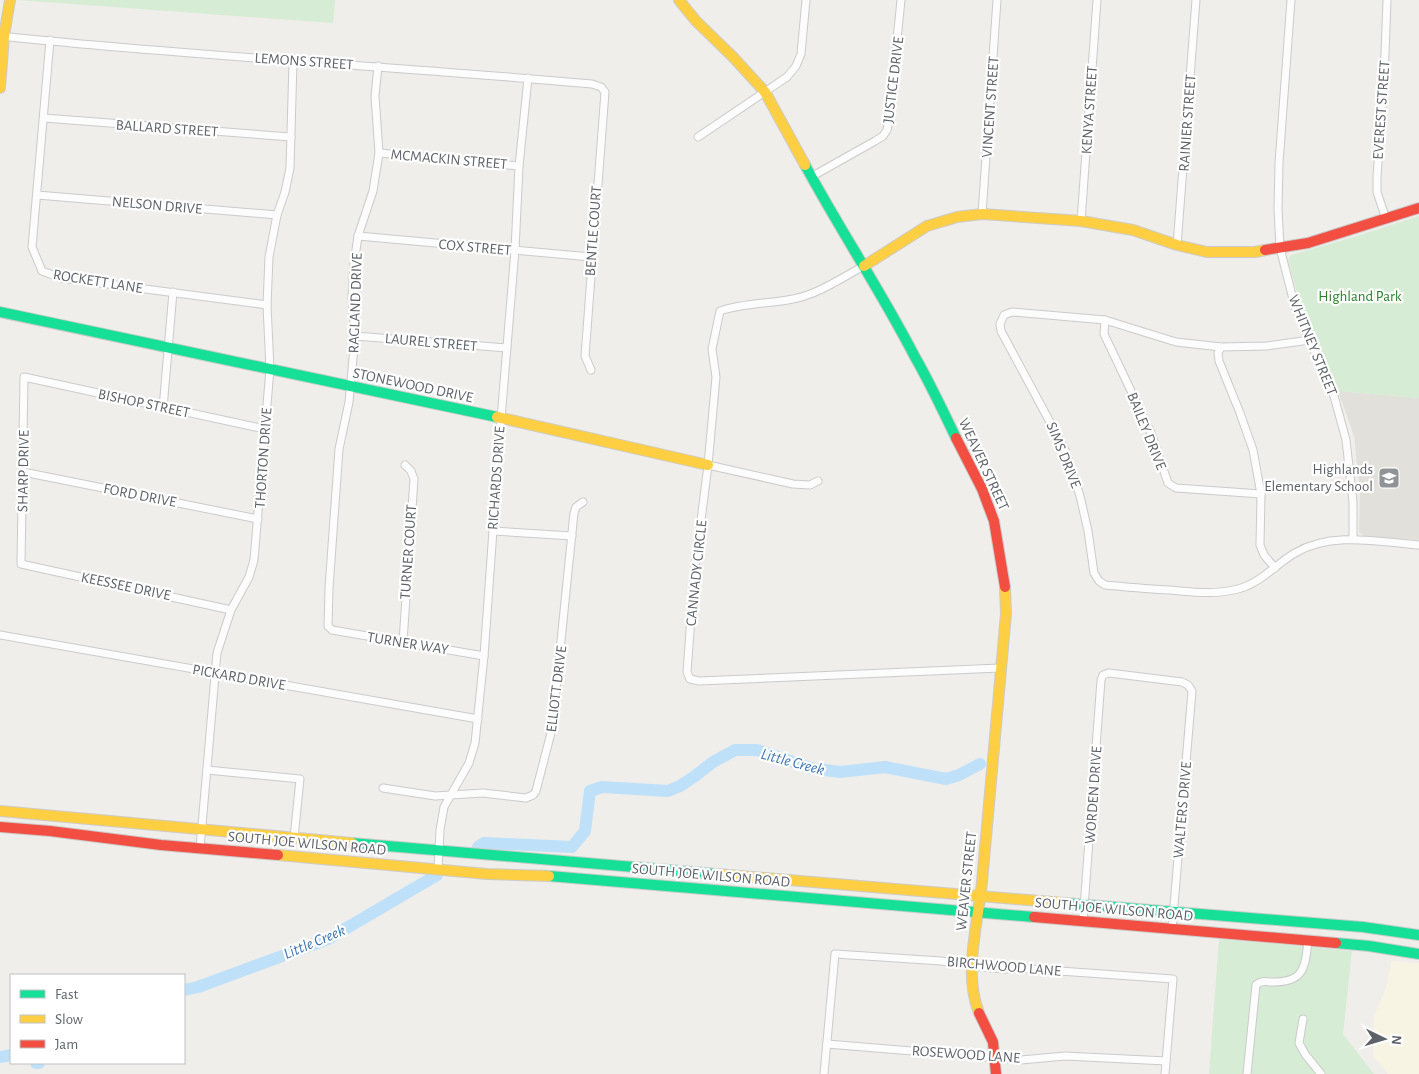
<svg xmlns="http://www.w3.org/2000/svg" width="1419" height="1074" viewBox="0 0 1419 1074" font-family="'Alegreya Sans',sans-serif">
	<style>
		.commercial { fill: #f8f4e4 }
		.education { fill: #e2e0da }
		.green { fill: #d6ecd4 }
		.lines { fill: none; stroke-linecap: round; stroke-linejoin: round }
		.river { stroke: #bfe0f9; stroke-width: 12 }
		.street-casing { stroke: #cbcbcb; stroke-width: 9 }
		.fast-casing { stroke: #cbcbcb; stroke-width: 12 }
		.slow-casing { stroke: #cbcbcb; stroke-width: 12 }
		.jam-casing { stroke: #cbcbcb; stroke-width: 12 }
		.street { stroke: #fdfcfc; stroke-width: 7 }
		.fast { stroke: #16e098; stroke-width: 10 }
		.slow { stroke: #ffcf43; stroke-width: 10 }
		.jam { stroke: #f24e42; stroke-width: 10 }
		.labels { text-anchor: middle; stroke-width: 4.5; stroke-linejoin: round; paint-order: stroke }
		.street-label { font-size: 15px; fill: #5e6369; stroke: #fff }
		.park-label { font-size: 15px; fill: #2c8130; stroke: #fff }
		.poi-label { font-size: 15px; fill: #5e6369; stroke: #fff; text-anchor: end }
		.water-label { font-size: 16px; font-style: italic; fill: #3974b2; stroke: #fff }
	</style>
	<rect width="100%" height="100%" fill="#efeeea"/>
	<polygon class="commercial" points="1391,961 1419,963 1419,1074 1388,1074 1373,1056 1374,1015 1386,988"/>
	<polygon class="education" points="1338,391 1419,398 1419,540 1364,536 1359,532 1360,492 1354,436"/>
	<g class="green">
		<polygon points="18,0 335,0 333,23"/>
		<polygon points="1419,216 1419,398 1338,391 1327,364 1311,333 1299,300 1288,260 1291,255 1354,237"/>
		<polygon points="1219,939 1352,951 1343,1034 1374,1074 1209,1074"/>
	</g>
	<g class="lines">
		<g class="river">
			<polyline points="478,847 484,843 572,847 585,831 590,791 602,787 668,791 680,786 695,776 713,762 735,750 757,750 811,768 840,772 885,767 946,779 959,775 980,764"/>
			<polyline points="184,990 198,987 328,939 437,875"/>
			<polyline points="0,1057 11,1055"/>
			<polyline points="36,1063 39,1063"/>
		</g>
		<g class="street-casing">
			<g id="street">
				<polyline points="1291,0 1279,163 1278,209 1280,248 1295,307 1334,396 1346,440 1353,502 1353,539"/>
				<path d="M0,36C197,57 395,66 592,84L601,87L605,92L585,356L591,370"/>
				<polyline points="50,40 32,247 42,271 61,278 267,305"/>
				<polyline points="378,66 375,96 379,153 373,191 358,236 354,264 352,297 355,336 349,402 339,449 329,588 328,626 332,630 484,656"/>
				<polyline points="44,118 291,137"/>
				<polyline points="698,137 787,77 796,66 801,54 806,0"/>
				<polyline points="379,153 519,166"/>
				<polyline points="811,177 875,141 883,136 887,130 889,120 901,0"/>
				<polyline points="37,195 277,215"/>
				<polyline points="982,214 997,0"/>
				<polyline points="1386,219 1377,192 1377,176 1384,80 1387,0"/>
				<polyline points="1081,221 1097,0"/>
				<polyline points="358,236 591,257"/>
				<polyline points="1177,245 1196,0"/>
				<path d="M864,266C841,278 819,294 793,299C769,304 743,303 720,311L712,349L716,377L708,465L694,576L687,672L690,679L699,681L1000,668"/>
				<polyline points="1105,320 1104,334 1151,433 1168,483 1176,488 1261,494"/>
				<polyline points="355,336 507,348"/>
				<path d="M1310,340L1267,346L1221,347L1176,342L1105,320L1012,312L1004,315L1000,324L1001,331L1065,450L1080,496L1088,531L1094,573L1099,581L1105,585C1127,587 1148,589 1170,590C1193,592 1215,595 1238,589C1261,583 1276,564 1295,553C1332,531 1379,542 1419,545"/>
				<polyline points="1221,347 1218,353 1219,361 1240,413 1253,450 1261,494 1260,545 1264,555 1275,568"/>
				<polyline points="163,408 173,292"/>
				<polyline points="708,465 793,484 810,485 818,481"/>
				<polyline points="23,472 258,519"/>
				<polyline points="493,531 572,536"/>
				<polyline points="231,610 21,564 24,377 265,429"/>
				<polyline points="0,635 478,719"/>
				<polyline points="403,642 414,479 411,471 405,465"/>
				<polyline points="207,770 300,779 294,838"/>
				<polyline points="383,788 435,796 483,793 526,798 533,795 536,791 552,729 574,513 576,507 583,502"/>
				<polyline points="200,848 217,653 231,610 249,577 254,560 270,369 267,305 269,257 277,215 285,192 290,168 293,61"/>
				<polyline points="438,869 440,830 444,807 469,763 475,743 484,656 501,419 515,250 519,166 528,78"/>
				<polyline points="1083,921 1101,680 1103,675 1109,673 1182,682 1188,685 1192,691 1172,929"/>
				<polyline points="1303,1019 1299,1043 1305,1054 1321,1074"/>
				<polyline points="827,1044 1021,1060 1065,1056 1166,1061"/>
				<polyline points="824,1074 835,954 941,961 972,966 1004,969 1031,969 1173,979 1165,1074"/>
				<path d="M1247,1074L1256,985C1260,981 1264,981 1270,982C1303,983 1305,970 1308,941"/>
			</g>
		</g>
		<g class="fast-casing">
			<g id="fast">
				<path d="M805,165C840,230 881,291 915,357C930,383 943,411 956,438"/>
				<polyline points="0,312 497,417"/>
				<polyline points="352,843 716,874"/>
				<polyline points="549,876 1034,917"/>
				<polyline points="1064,903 1363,927 1419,935"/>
				<polyline points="1336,943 1369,946 1419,954"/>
			</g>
		</g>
		<g class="slow-casing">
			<g id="slow">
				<polyline points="679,0 696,21 733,57 765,92 805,165"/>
				<polyline points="0,88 4,36 10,0"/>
				<polyline points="864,266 927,226 957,217 982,214 1081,221 1133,230 1177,245 1207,252 1255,252 1265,250"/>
				<polyline points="497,417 708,465"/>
				<polyline points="0,811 352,843"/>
				<polyline points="278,855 487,874 549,876"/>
				<polyline points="716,874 1064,903"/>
				<path d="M979,1013C963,973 978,924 982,882C990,793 998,703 1006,614L1005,587"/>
			</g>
		</g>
		<g class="jam-casing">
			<g id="jam">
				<polyline points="1265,250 1308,243 1419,208"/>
				<polyline points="956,438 982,489 994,521 1005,587"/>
				<polyline points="0,827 50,831 161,845 278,855"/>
				<polyline points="1034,917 1336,943"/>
				<polyline points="979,1013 993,1042 996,1074"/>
			</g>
		</g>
		<use href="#street" class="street"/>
		<use href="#fast" class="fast"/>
		<use href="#slow" class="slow"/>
		<use href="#jam" class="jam"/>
	</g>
	<defs>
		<g id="school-square" transform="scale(1.125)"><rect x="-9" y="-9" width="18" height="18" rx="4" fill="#919496" stroke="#fff"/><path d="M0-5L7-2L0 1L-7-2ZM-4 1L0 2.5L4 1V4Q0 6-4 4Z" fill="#fff"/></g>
	</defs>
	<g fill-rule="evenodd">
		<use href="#school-square" x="1389" y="478"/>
	</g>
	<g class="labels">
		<g class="street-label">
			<text transform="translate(304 61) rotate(4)" y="5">LEMONS STREET</text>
			<text transform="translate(893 80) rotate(-83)" y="5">JUSTICE DRIVE</text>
			<text transform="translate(990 107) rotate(-86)" y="5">VINCENT STREET</text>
			<text transform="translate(1089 110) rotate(-86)" y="5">KENYA STREET</text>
			<text transform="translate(1381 110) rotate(-86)" y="5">EVEREST STREET</text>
			<text transform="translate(1187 123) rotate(-86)" y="5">RAINIER STREET</text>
			<text transform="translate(167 128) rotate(4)" y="5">BALLARD STREET</text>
			<text transform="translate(449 159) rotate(5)" y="5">MCMACKIN STREET</text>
			<text transform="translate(157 205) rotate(5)" y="5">NELSON DRIVE</text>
			<text transform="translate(593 231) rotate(-86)" y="5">BENTLE COURT</text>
			<text transform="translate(475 247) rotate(5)" y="5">COX STREET</text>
			<text transform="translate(98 281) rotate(9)" y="5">ROCKETT LANE</text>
			<text transform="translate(355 303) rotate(-88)" y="5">RAGLAND DRIVE</text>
			<text transform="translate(431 342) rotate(5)" y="5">LAUREL STREET</text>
			<text transform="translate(1313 345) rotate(68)" y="5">WHITNEY STREET</text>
			<text transform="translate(413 385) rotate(12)" y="5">STONEWOOD DRIVE</text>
			<text transform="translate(144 403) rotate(12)" y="5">BISHOP STREET</text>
			<text transform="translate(1147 431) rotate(68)" y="5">BAILEY DRIVE</text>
			<text transform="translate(1064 455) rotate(68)" y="5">SIMS DRIVE</text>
			<text transform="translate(263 458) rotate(-86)" y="5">THORTON DRIVE</text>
			<text transform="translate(984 464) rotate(65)" y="5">WEAVER STREET</text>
			<text transform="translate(23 471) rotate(-89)" y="5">SHARP DRIVE</text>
			<text transform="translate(496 478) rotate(-86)" y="5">RICHARDS DRIVE</text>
			<text transform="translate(140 495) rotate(11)" y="5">FORD DRIVE</text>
			<text transform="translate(408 552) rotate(-86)" y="5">TURNER COURT</text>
			<text transform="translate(696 573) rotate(-84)" y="5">CANNADY CIRCLE</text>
			<text transform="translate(126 586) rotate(12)" y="5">KEESSEE DRIVE</text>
			<text transform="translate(408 643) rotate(9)" y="5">TURNER WAY</text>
			<text transform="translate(239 677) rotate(10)" y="5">PICKARD DRIVE</text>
			<text transform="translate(556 689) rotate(-83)" y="5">ELLIOTT DRIVE</text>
			<text transform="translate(1093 795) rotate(-86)" y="5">WORDEN DRIVE</text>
			<text transform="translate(1182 810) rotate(-85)" y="5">WALTERS DRIVE</text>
			<text transform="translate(307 843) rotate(5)" y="5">SOUTH JOE WILSON ROAD</text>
			<text transform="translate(711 875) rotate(5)" y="5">SOUTH JOE WILSON ROAD</text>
			<text transform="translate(966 881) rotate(-84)" y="5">WEAVER STREET</text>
			<text transform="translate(1114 909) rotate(5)" y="5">SOUTH JOE WILSON ROAD</text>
			<text transform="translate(1004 966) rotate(5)" y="5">BIRCHWOOD LANE</text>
			<text transform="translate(966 1054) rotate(4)" y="5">ROSEWOOD LANE</text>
		</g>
		<g class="park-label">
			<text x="1360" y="301">Highland Park</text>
		</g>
		<g class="poi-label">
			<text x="1373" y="474">Highlands<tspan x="1373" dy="17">Elementary School</tspan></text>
		</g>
		<g class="water-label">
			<text transform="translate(793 761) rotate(15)" y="6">Little Creek</text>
			<text transform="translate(314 941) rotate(-23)" y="6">Little Creek</text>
		</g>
	</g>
	<rect x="10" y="974" width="175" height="90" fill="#ffffff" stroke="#bfc1c3"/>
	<rect x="20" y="990" width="25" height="8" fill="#16e098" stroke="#bfc1c3"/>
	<text x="55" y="999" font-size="15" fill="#5e6369">Fast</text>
	<rect x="20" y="1015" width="25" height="8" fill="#ffcf43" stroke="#bfc1c3"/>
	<text x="55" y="1024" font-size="15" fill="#5e6369">Slow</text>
	<rect x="20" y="1040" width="25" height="8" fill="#f24e42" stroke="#bfc1c3"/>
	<text x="55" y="1049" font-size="15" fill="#5e6369">Jam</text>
	<g transform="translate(1384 1039) rotate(95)" stroke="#ffffff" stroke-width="4" paint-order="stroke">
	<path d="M0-4L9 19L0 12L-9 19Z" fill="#5e6369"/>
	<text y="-8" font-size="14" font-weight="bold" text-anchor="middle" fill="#5e6369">N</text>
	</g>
</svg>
